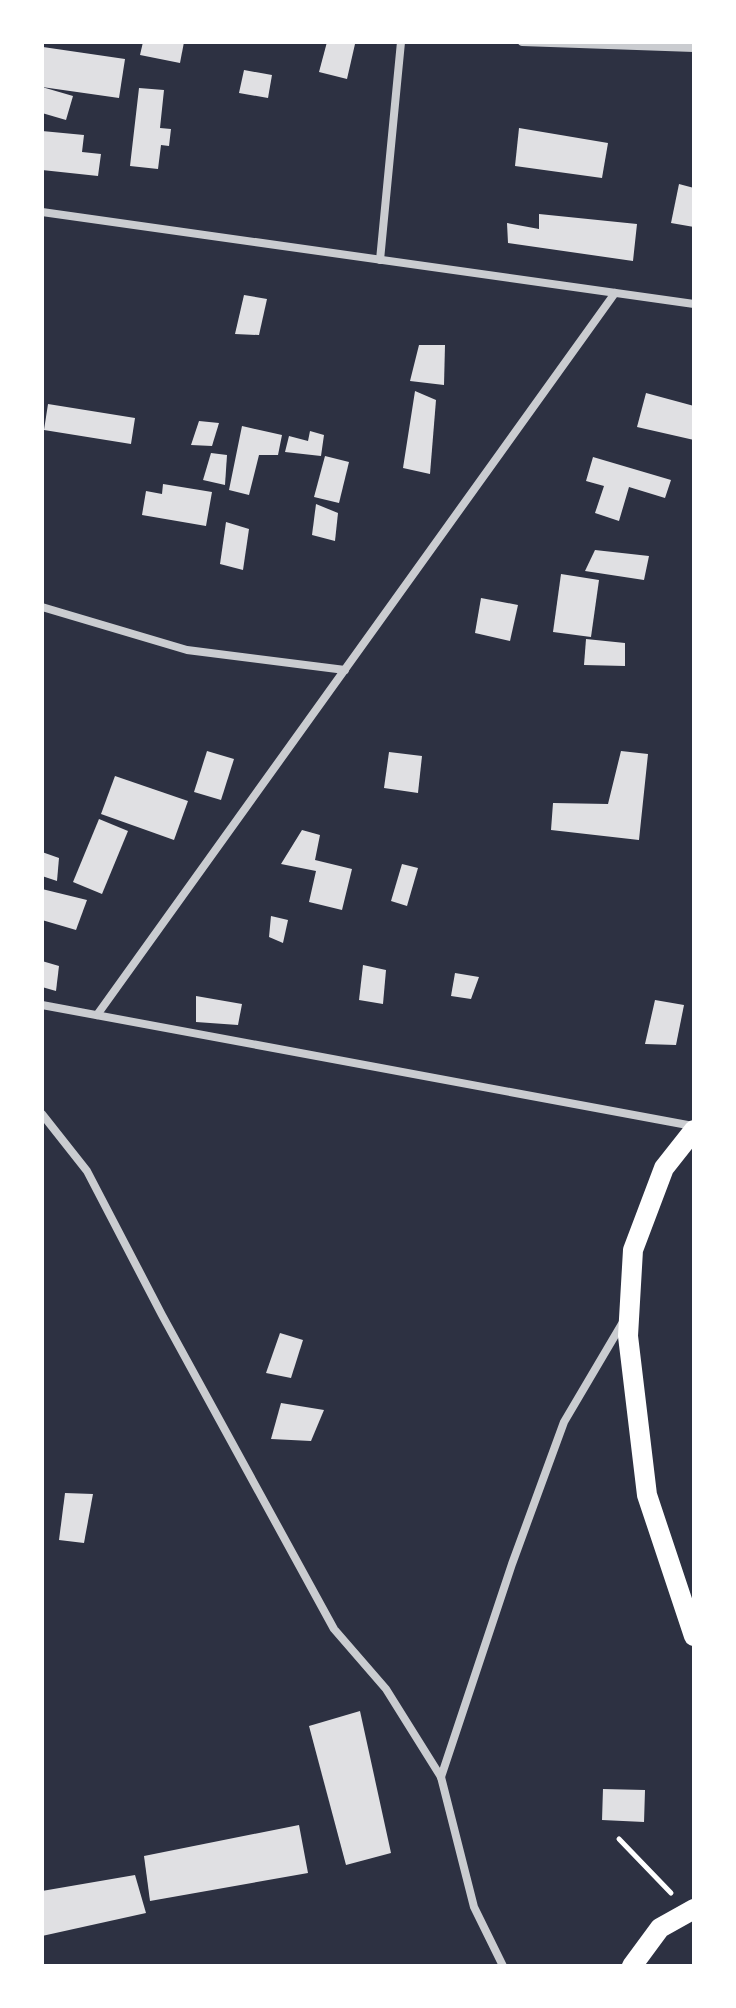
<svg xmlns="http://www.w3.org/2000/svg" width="736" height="2008" viewBox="0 0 736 2008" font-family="Ubuntu,sans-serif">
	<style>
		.building { fill: #e0e0e3 }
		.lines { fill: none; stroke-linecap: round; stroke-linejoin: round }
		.path { stroke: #fff; stroke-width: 5 }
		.minor { stroke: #caccd0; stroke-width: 8 }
		.primary { stroke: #fff; stroke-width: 20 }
	</style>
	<rect width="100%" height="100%" fill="#2d3142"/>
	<g class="building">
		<polygon points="143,42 184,42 180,63 140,55"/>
		<polygon points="327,42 355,44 347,79 319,72"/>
		<polygon points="43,47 125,59 119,98 42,87"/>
		<polygon points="244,70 272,75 268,98 239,93"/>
		<polygon points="42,87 73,96 66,120 42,113"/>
		<polygon points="139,88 164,90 160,128 171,129 169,146 161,145 158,169 130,166"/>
		<polygon points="519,128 608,143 602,178 515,166"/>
		<polygon points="42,131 84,135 82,152 101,154 98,176 42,170"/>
		<polygon points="679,184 694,188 694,227 671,223"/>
		<polygon points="539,214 637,224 633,261 508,243 507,223 539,229"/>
		<polygon points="244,295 267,299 259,335 235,334"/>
		<polygon points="419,345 445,345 444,385 410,381"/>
		<polygon points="415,391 436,400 430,474 403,468"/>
		<polygon points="646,393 694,406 694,440 637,427"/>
		<polygon points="48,404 135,418 131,444 44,430"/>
		<polygon points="199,421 219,423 212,446 191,445"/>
		<polygon points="242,426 282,435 278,455 259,455 249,495 229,490"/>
		<polygon points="310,431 324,435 321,456 285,452 289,436 308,441"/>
		<polygon points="211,453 227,455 225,485 203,480"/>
		<polygon points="325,456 349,462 339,503 314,497"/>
		<polygon points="593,457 671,480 665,498 629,487 619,521 595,513 604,486 586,481"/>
		<polygon points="163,484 212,492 206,526 142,515 146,491 162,494"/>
		<polygon points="316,504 338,513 335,541 312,535"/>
		<polygon points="226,522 249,529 243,570 220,564"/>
		<polygon points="595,550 649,556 644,580 585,571"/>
		<polygon points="561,574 599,580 591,637 553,632"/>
		<polygon points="481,598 518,605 510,641 475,633"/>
		<polygon points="586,639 625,643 625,666 584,665"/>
		<polygon points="207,751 234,759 221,800 194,792"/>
		<polygon points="621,751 648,754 639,840 551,830 553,803 608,804"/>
		<polygon points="389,752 422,756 418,793 384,788"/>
		<polygon points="115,776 188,801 174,840 101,814"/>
		<polygon points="99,819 128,831 102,894 73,882"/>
		<polygon points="302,830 320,835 315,860 352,869 342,910 309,902 316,871 281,864"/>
		<polygon points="42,852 59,858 57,881 42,876"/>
		<polygon points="402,864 418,868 407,906 391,901"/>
		<polygon points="42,889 87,900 76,930 42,920"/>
		<polygon points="271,916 288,920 283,943 269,937"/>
		<polygon points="42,961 59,966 56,991 42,987"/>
		<polygon points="363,965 386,970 383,1004 359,1000"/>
		<polygon points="455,973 479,977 471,999 451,996"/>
		<polygon points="196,996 242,1004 238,1025 196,1022"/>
		<polygon points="655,1000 684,1005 676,1045 645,1044"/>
		<polygon points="280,1333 303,1340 291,1378 266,1373"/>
		<polygon points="281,1403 324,1410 311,1441 271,1439"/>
		<polygon points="65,1493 93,1494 84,1543 59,1540"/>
		<polygon points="360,1711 391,1853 346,1865 309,1726"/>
		<polygon points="603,1789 645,1790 644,1822 602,1820"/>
		<polygon points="299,1825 308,1873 150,1901 144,1856"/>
		<polygon points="135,1875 146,1913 42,1936 42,1891"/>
	</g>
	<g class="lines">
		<polyline class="path" points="619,1839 671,1893"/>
		<g class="minor">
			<polyline points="522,42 694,48"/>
			<polyline points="42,212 694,304"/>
			<polyline points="380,260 401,42"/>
			<polyline points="42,607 187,650 345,670"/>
			<polyline points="42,1005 693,1126"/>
			<polyline points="97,1015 615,293"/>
			<polyline points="42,1114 87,1171 162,1315 334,1629 386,1689 441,1777 474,1907 503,1966"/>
			<polyline points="441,1777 512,1564 564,1422 623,1322"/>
		</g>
		<g class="primary">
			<polyline points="694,1130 664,1168 633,1250 628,1336 647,1495 694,1636"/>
			<polyline points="632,1966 660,1928 694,1909"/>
		</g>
	</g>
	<rect width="736" height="2008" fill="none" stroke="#ffffff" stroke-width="88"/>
</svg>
